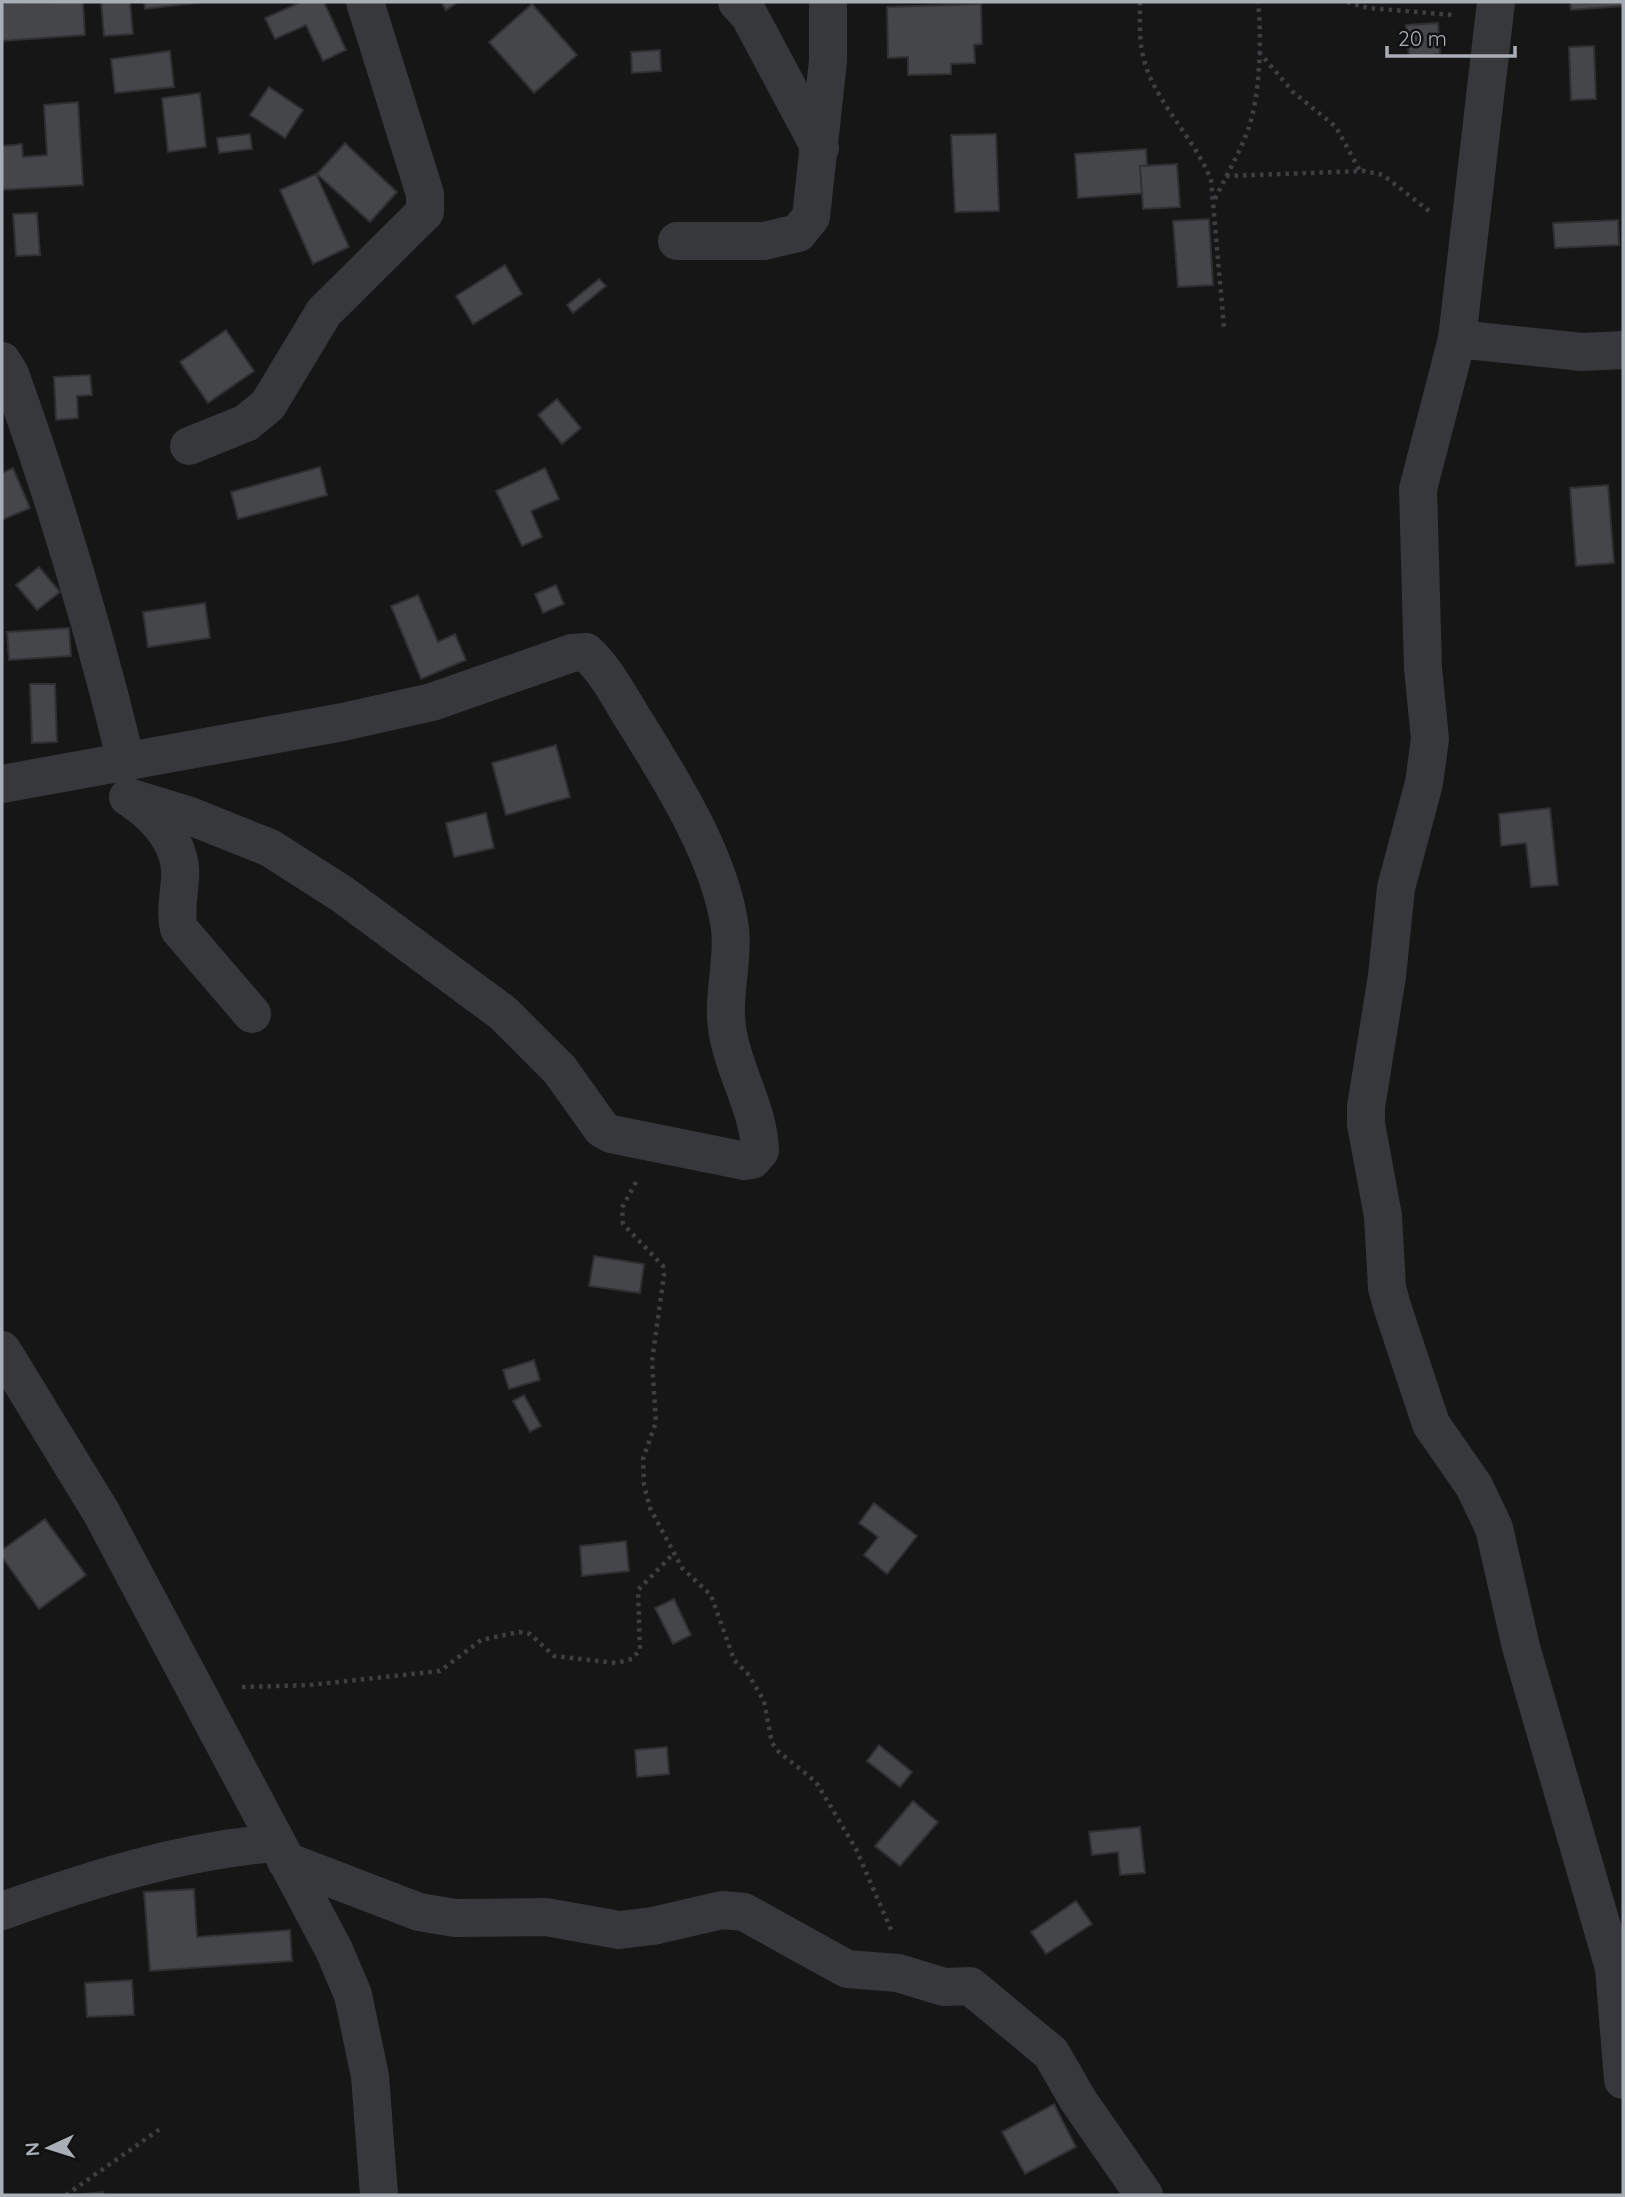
<svg xmlns="http://www.w3.org/2000/svg" width="1625" height="2197" viewBox="0 0 1625 2197" font-family="Quicksand,sans-serif">
	<style>
		.building { fill: #45464a; stroke: #303033; stroke-width: 2 }
		.lines { fill: none; stroke-linecap: round; stroke-linejoin: round }
		.path { stroke: #3d3f43; stroke-width: 4.5; stroke-dasharray: 3.5 5; stroke-linecap: butt }
		.minor { stroke: #37383c; stroke-width: 38 }
	</style>
	<rect width="100%" height="100%" fill="#161617"/>
	<g class="building">
		<polygon points="83,2 85,35 2,41 2,3"/>
		<polygon points="101,2 130,2 133,34 104,36"/>
		<polygon points="144,2 204,2 145,9"/>
		<polygon points="301,2 324,2 346,50 323,61 306,25 275,39 265,18"/>
		<polygon points="441,2 458,2 446,10"/>
		<polygon points="1570,2 1623,2 1623,6 1571,10"/>
		<polygon points="532,4 577,55 534,93 489,42"/>
		<polygon points="981,4 982,44 974,45 975,63 951,64 951,74 908,75 908,57 888,58 887,7"/>
		<polygon points="1438,23 1440,54 1409,57 1406,25"/>
		<polygon points="1594,46 1596,99 1571,100 1569,47"/>
		<polygon points="660,50 661,71 632,73 631,52"/>
		<polygon points="170,51 174,87 115,93 111,59"/>
		<polygon points="269,87 303,110 285,138 250,115"/>
		<polygon points="200,93 206,147 168,152 162,98"/>
		<polygon points="78,102 83,185 2,190 2,146 22,144 23,157 47,155 44,105"/>
		<polygon points="250,134 252,149 219,153 217,138"/>
		<polygon points="996,134 999,211 955,212 951,135"/>
		<polygon points="345,143 397,192 370,222 317,174"/>
		<polygon points="1146,149 1149,193 1078,198 1075,154"/>
		<polygon points="1177,164 1180,207 1143,209 1140,166"/>
		<polygon points="316,174 349,247 313,264 280,190"/>
		<polygon points="37,213 40,255 16,256 13,214"/>
		<polygon points="1209,219 1213,285 1178,287 1173,221"/>
		<polygon points="1618,220 1619,245 1555,248 1553,223"/>
		<polygon points="505,265 522,294 473,324 456,296"/>
		<polygon points="599,279 606,286 573,313 567,305"/>
		<polygon points="226,330 254,371 208,403 180,362"/>
		<polygon points="90,375 92,395 77,396 78,418 56,420 54,377"/>
		<polygon points="557,399 581,428 562,444 538,415"/>
		<polygon points="320,467 327,495 238,519 231,492"/>
		<polygon points="13,468 30,508 2,520 2,473"/>
		<polygon points="545,468 559,499 531,511 542,537 522,546 496,491"/>
		<polygon points="1608,485 1614,563 1576,566 1570,488"/>
		<polygon points="39,567 60,592 37,610 16,585"/>
		<polygon points="556,585 564,604 543,613 535,594"/>
		<polygon points="418,595 438,642 455,634 466,660 421,679 391,606"/>
		<polygon points="205,603 210,638 148,647 143,612"/>
		<polygon points="69,628 71,656 9,660 7,632"/>
		<polygon points="30,684 55,684 57,742 32,743"/>
		<polygon points="556,745 570,797 506,815 492,763"/>
		<polygon points="1550,808 1558,885 1531,887 1526,843 1501,846 1499,814"/>
		<polygon points="486,813 494,848 454,857 446,823"/>
		<polygon points="594,1256 644,1264 640,1293 589,1286"/>
		<polygon points="534,1360 540,1380 509,1389 503,1370"/>
		<polygon points="524,1395 541,1426 530,1432 513,1401"/>
		<polygon points="874,1503 917,1536 887,1574 864,1555 878,1537 859,1523"/>
		<polygon points="45,1519 86,1575 39,1609 2,1557 2,1550"/>
		<polygon points="626,1541 629,1571 582,1576 580,1546"/>
		<polygon points="674,1599 691,1635 673,1644 655,1608"/>
		<polygon points="879,1745 912,1772 900,1787 867,1761"/>
		<polygon points="667,1747 669,1774 637,1777 635,1750"/>
		<polygon points="913,1801 938,1822 900,1866 875,1846"/>
		<polygon points="1140,1827 1145,1873 1120,1875 1118,1852 1092,1855 1089,1832"/>
		<polygon points="194,1889 197,1937 290,1930 292,1961 150,1971 144,1892"/>
		<polygon points="1076,1901 1092,1924 1046,1954 1031,1932"/>
		<polygon points="132,1980 134,2015 87,2017 85,1983"/>
		<polygon points="1054,2104 1076,2147 1025,2174 1002,2132"/>
		<polygon points="103,2192 104,2195 71,2195"/>
	</g>
	<g class="lines">
		<g class="path">
			<path d="M1140,2C1140,18 1139,35 1142,51C1150,98 1194,136 1211,180L1224,328"/>
			<polyline points="1347,2 1368,8 1453,15"/>
			<polyline points="1259,52 1293,92 1336,127 1360,171"/>
			<polyline points="1226,176 1364,171 1383,175 1429,211"/>
			<path d="M1215,199C1226,176 1239,154 1248,130C1260,97 1262,37 1258,2"/>
			<polyline points="636,1182 622,1208 623,1224 663,1266 664,1275 652,1361 656,1422 643,1459 644,1485 650,1508 682,1568 711,1595 734,1660 748,1674 764,1701 772,1743 779,1752 816,1782 856,1849 892,1932"/>
			<polyline points="242,1687 310,1685 440,1671 481,1640 519,1632 530,1634 554,1656 616,1663 632,1659 640,1650 638,1590 673,1554"/>
			<polyline points="66,2195 160,2129"/>
		</g>
		<g class="minor">
			<polyline points="737,2 749,15 820,148"/>
			<polyline points="1496,2 1457,339 1418,489 1423,668 1430,739 1424,783 1396,888 1387,976 1366,1107 1366,1124 1383,1216 1387,1288 1392,1306 1431,1424 1474,1486 1494,1528 1521,1647 1614,1968 1623,2080"/>
			<polyline points="677,241 764,241 798,233 811,217 828,61 828,2"/>
			<polyline points="1457,339 1582,352 1623,350"/>
			<path d="M2,361L10,374C56,501 94,630 126,761"/>
			<polyline points="189,446 246,423 268,405 324,312 425,212 425,194 365,2"/>
			<path d="M2,784L343,722L432,702L572,653L586,652C605,669 619,696 632,717C670,778 720,856 730,928C734,964 721,998 728,1034C735,1074 759,1110 760,1151L752,1160L745,1161L611,1134L602,1129L560,1070L503,1013L342,894L270,848L190,816L128,797"/>
			<path d="M134,801C159,818 183,847 180,879C179,895 175,913 179,929L252,1014"/>
			<polyline points="2,1350 101,1512 334,1950 353,1995 370,2076 379,2195"/>
			<polyline points="286,1861 419,1912 455,1918 546,1917 619,1930 653,1926 722,1910 744,1912 847,1969 898,1973 944,1987 970,1986 1051,2053 1078,2100 1144,2195"/>
			<path d="M2,1911C92,1879 180,1851 276,1843"/>
		</g>
	</g>
	<rect width="1625" height="2197" fill="none" stroke="#a9aeb7" stroke-width="7"/>
	<g transform="translate(49 2148) rotate(266)" stroke="#111112" stroke-width="5" paint-order="stroke">
	<path d="M0-5L12 26L0 18L-12 26Z" fill="#a9aeb7"/>
	<text y="-10" font-size="19" font-weight="bold" text-anchor="middle" fill="#a9aeb7">N</text>
	</g>
	<path d="M1387 46v10h128v-10" fill="none" stroke="#a9aeb7" stroke-width="3.5"/>
	<text x="1398" y="46" font-size="21" fill="#a9aeb7" stroke="#111112" stroke-width="5" paint-order="stroke">20 m</text>
</svg>
